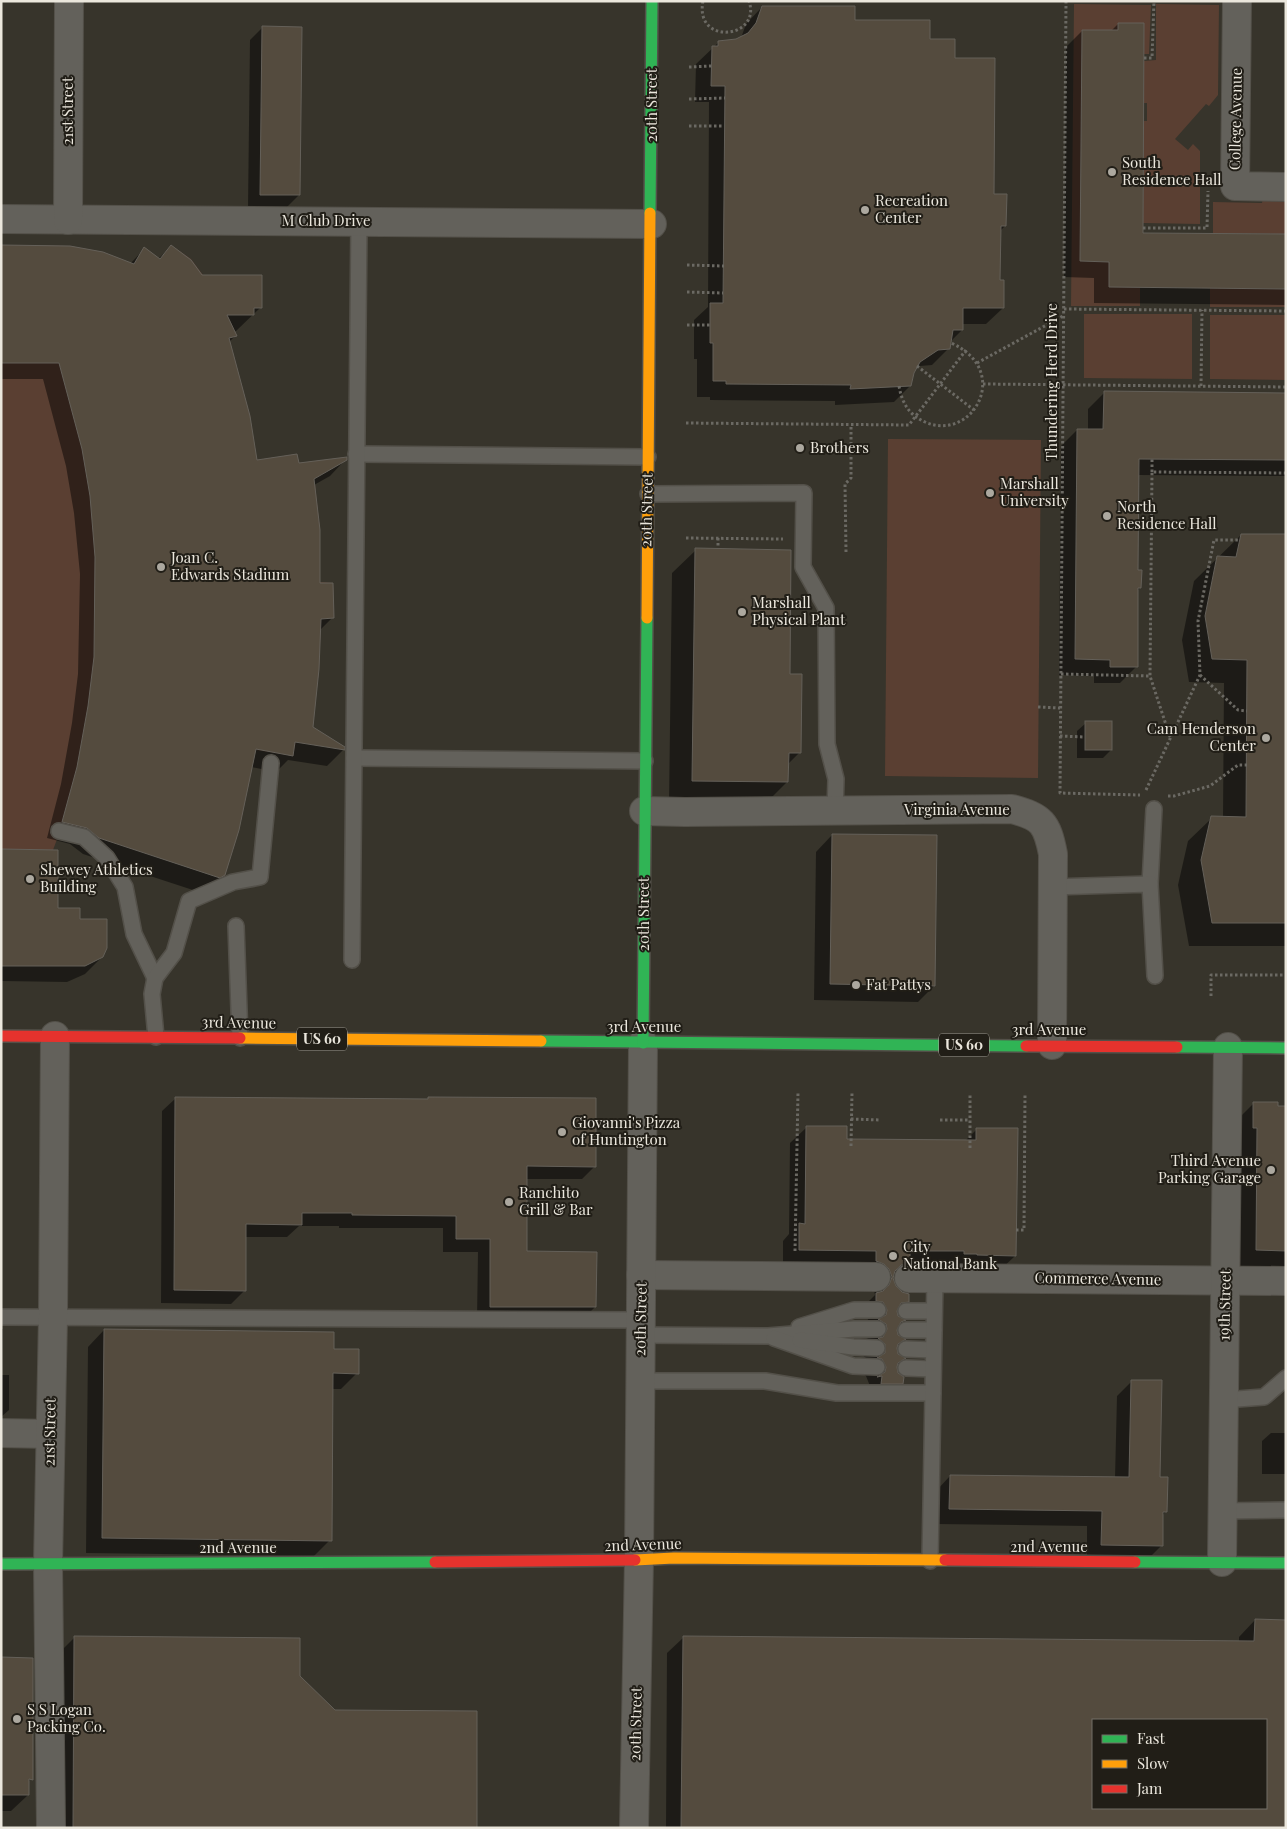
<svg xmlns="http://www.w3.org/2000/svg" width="1287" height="1829" viewBox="0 0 1287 1829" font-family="'Playfair Display',serif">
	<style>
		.green { fill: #5a3f32 }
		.shadow { fill: #0007; fill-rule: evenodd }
		.building { fill: #544b3e; stroke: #646059; fill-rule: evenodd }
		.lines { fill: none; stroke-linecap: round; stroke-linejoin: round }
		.lane-casing { stroke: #535049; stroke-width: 18 }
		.street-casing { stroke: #535049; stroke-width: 30 }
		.fast-casing { stroke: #535049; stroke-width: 14 }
		.slow-casing { stroke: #535049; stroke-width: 14 }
		.jam-casing { stroke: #535049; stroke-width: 14 }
		.path { stroke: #6b6963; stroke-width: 3; stroke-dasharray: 2.5 2.5; stroke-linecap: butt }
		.lane { stroke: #63615b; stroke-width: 15 }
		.street { stroke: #63615b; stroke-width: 28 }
		.fast { stroke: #30b455; stroke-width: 11 }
		.slow { stroke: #ff9f0a; stroke-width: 11 }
		.jam { stroke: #e5322d; stroke-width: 11 }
		.poi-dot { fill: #aca89f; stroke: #211e17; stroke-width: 2 }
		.labels { text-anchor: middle; stroke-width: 4; stroke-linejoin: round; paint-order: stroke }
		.shield { fill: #211e17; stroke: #aeaba2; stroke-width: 1 }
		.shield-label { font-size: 14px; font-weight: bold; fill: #ebe7dd }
		.street-label { font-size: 15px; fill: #ebe7dd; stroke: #211e17 }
		.poi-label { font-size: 15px; fill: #ebe7dd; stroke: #211e17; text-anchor: start }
	</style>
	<rect width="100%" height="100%" fill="#37342b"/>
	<g class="green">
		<polygon points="1074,4 1151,5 1149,54 1144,54 1144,23 1118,23 1118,30 1082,30 1080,261 1109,262 1140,287 1140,306 1071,306"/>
		<polygon points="1156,4 1219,5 1218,95 1209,106 1206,104 1175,139 1188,150 1193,144 1200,151 1200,224 1143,223 1144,121 1147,121 1147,103 1144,103 1144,61 1156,60"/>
		<polygon points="1263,198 1286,198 1286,234 1213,233 1213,202 1262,203"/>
		<polygon points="1,245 70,246 103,252 134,264 144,247 160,259 171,245 191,259 220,298 237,336 229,338 250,416 257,460 297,454 299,463 323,460 328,461 302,485 315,484 320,530 320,582 333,583 334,618 321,619 319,669 313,725 299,722 325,745 320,746 296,742 293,756 256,750 239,830 224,879 62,826 53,850 1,849"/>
		<polygon points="1210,288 1286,289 1286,307 1210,307"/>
		<polygon points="1084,314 1192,314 1192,379 1084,378"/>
		<polygon points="1210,315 1286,315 1286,380 1210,379"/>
		<polygon points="888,439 1041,440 1038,778 885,776"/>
	</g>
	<g class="shadow">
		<polygon points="762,7 854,21 929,41 954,59 993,195 1005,226 999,232 999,281 1003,308 986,324 962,324 962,330 950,342 949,348 932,365 920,366 915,370 910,386 894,402 835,405 835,401 710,400 710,397 697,397 697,359 694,359 694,320 708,307 709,102 695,102 696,64 719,42 737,40 741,38 746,24"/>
		<polygon points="1118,24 1141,234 1286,235 1286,305 1094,303 1094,278 1064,277 1066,47 1082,31 1111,31"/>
		<polygon points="262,28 299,195 287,207 248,207 250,40"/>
		<polygon points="1,246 130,264 144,249 158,259 171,247 202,276 260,308 236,331 234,331 236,335 229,342 256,461 298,464 346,459 330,476 314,485 319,584 332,618 319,631 312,728 343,750 327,766 288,760 276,772 251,767 224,875 207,891 202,893 83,854 70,844 47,838 61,784 72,723 78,674 80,574 74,513 66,466 43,379 1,379"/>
		<polygon points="1104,393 1286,394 1286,476 1138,475 1137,571 1140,588 1137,591 1136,667 1120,683 1094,683 1094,676 1059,675 1061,446 1077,430 1088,430 1088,409"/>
		<polygon points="1241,535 1286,535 1286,946 1189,946 1178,885 1188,841 1212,818 1223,818 1224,683 1189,682 1182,640 1194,581"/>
		<polygon points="696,550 788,675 800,752 787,765 787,782 764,805 669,804 672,573"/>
		<polygon points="1086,723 1111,750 1103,758 1077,758 1077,731"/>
		<polygon points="832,835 934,986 918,1002 814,1000 816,852"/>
		<polygon points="1,851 57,910 79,920 102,957 85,974 67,982 1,981"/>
		<polygon points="176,1098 426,1100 429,1098 595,1166 582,1179 526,1179 525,1252 595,1307 582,1320 477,1319 478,1252 443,1252 443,1228 339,1228 339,1226 299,1226 287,1237 245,1237 244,1291 231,1304 161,1303 162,1111"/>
		<polygon points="1254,1103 1286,1107 1286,1274 1233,1273 1230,1127"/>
		<polygon points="807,1127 846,1140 965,1141 977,1129 1015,1256 998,1272 903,1267 892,1278 895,1287 908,1301 896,1313 897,1317 904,1321 895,1329 897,1336 904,1340 895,1348 897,1355 904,1359 895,1367 902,1383 885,1399 870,1386 866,1376 863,1374 869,1367 870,1361 862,1355 871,1346 870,1340 863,1336 872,1326 867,1318 860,1317 860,1310 875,1295 873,1285 783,1266 783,1241 789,1234 790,1143"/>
		<polygon points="1,1329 3,1329 2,1375 9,1375 9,1410 1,1417"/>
		<polygon points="104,1330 332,1350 357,1373 341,1389 332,1389 330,1540 314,1556 86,1553 88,1347"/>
		<polygon points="1132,1381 1166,1511 1162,1516 1161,1546 1147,1560 1087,1560 1087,1526 935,1524 936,1491 950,1476 1115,1478 1117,1396"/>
		<polygon points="1271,1433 1286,1433 1286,1474 1262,1474 1262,1441"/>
		<path d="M1255,1620L1286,1828H666L667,1653L684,1637L1239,1642V1637ZM1093,1720H1266V1808H1093Z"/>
		<polygon points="74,1638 299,1676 334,1711 476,1827 482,1828 57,1828 58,1654"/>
		<polygon points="1,1659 31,1779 28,1782 28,1795 11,1811 1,1811"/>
	</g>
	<g class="building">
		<polygon points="762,6 855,6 855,20 930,20 930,39 955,39 955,58 995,58 994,194 1007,194 1006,226 1001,226 1000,280 1004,280 1004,308 963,308 963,330 953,330 950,349 938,350 920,362 914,373 911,386 850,389 851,385 726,384 726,381 713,381 713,343 710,343 710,303 723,303 725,86 711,86 712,46 718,46 718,41 736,39 748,33 756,23"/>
		<polygon points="1118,23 1144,23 1143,233 1286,234 1286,289 1109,287 1109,262 1080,261 1082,30 1118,30"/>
		<polygon points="262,26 302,27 300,195 260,195"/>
		<polygon points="1,245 70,246 103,252 134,264 144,247 160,259 171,245 191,260 202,275 262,275 262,308 254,308 254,315 227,315 237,336 229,338 250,416 257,460 297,454 299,463 347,457 347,460 314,479 320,530 320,583 333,583 334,618 321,619 319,669 313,727 345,747 345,750 295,742 293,756 256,749 239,830 225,875 220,878 99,838 87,828 62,822 77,767 88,706 94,657 95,557 90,496 82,449 59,363 1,363"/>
		<polygon points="1104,391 1286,393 1286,460 1139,459 1138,570 1142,570 1141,588 1138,588 1138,667 1110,667 1110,660 1075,659 1077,429 1103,429"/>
		<polygon points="1241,534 1286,534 1286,923 1212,923 1201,860 1211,816 1246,817 1247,660 1212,659 1205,616 1217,556 1236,557"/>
		<polygon points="695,548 791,550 790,674 802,674 801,753 789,753 788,782 692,781"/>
		<rect x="1085" y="721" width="27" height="29"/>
		<polygon points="832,834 937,835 935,986 830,984"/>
		<polygon points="1,849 58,850 58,908 80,908 80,919 107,919 107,948 103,957 85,966 1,966"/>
		<polygon points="175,1097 428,1099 428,1097 596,1098 596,1167 527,1166 527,1251 597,1252 596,1307 490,1307 490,1239 456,1239 456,1216 352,1215 352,1213 302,1213 302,1225 246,1224 246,1291 174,1290"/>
		<polygon points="1253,1102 1278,1102 1278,1106 1286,1106 1286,1251 1256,1250 1257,1128 1253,1128"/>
		<polygon points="806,1126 847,1126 847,1139 976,1140 976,1128 1018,1128 1016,1256 977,1255 977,1254 964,1254 964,1251 910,1251 910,1262 901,1265 895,1271 893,1278 896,1286 902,1292 909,1294 909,1302 901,1303 897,1311 898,1316 906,1320 901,1322 897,1330 898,1335 906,1339 898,1344 897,1348 898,1354 906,1358 898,1363 897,1367 898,1373 904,1377 903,1384 881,1384 882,1376 877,1377 885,1372 886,1367 882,1359 877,1358 885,1353 885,1344 878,1338 883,1337 887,1329 886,1324 878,1319 886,1315 887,1310 883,1302 876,1301 876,1293 883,1291 889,1285 892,1277 889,1269 884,1264 876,1261 876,1251 799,1250 799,1223 805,1224"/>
		<polygon points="104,1329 334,1332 334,1349 359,1349 359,1374 333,1373 332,1541 102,1538"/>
		<polygon points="1131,1380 1162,1380 1160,1477 1168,1477 1167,1512 1163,1512 1163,1546 1101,1545 1102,1511 949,1509 950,1475 1129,1477"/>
		<path d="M1255,1619L1286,1620V1828H681L683,1636L1254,1641ZM1093,1720H1266V1808H1093Z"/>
		<polygon points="74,1636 300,1638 300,1676 335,1710 477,1711 477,1828 73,1828"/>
		<polygon points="1,1657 33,1658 33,1780 29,1779 29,1795 1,1795"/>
	</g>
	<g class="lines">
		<g class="lane-casing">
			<g id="lane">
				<polyline points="356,454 648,457"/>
				<polyline points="648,494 804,493 803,567 826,608 827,744 836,779 835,811"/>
				<polyline points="354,758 645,761"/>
				<polyline points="59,831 84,837 107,858 125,887 134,934 155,978"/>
				<polyline points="1150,884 1154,809"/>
				<polyline points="1053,887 1150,884 1155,976"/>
				<polyline points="236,926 240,1038"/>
				<polyline points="352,960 359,221"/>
				<polyline points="156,1037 152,994 155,978 174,953 189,901 233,882 260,877 271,763"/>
				<polyline points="906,1311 934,1311"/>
				<polyline points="1,1317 641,1320"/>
				<polyline points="799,1327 854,1310 878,1310"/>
				<polyline points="906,1330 934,1330"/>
				<polyline points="640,1335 768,1336 854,1329 878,1329"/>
				<polyline points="774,1338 853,1366 877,1367"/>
				<polyline points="800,1340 853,1347 877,1348"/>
				<polyline points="906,1349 933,1350"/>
				<polyline points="906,1368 933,1369"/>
				<polyline points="640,1381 765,1381 837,1393 933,1393"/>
				<polyline points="1224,1400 1264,1397 1286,1378"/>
				<polyline points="1223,1511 1286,1510"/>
				<polyline points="930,1561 935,1278"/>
			</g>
		</g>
		<g class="street-casing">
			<g id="street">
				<polyline points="1237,1 1235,186 1286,187"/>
				<polyline points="1,219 652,224"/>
				<polyline points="68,220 69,1"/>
				<path d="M644,811L685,812L1012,809C1042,817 1047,823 1053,854L1052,1045"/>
				<polyline points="641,1275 876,1277"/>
				<polyline points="909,1278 1286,1281"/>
				<polyline points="1,1433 50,1434"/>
				<polyline points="1222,1562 1228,1047"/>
				<polyline points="51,1828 48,1564 53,1317 55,1036"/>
				<polyline points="634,1828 639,1559 643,1043"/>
			</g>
		</g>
		<g class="fast-casing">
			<g id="fast">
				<polyline points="650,213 652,1"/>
				<polyline points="541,1041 1026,1046"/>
				<polyline points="643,1043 647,618"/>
				<polyline points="1177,1047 1286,1048"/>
				<polyline points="1135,1562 1286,1563"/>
				<polyline points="1,1564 435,1562"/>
			</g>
		</g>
		<g class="slow-casing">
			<g id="slow">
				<polyline points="647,618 650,213"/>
				<polyline points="240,1038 541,1041"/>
				<polyline points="635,1560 674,1558 945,1560"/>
			</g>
		</g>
		<g class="jam-casing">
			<g id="jam">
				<polyline points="1,1036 240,1038"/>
				<polyline points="1026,1046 1177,1047"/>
				<polyline points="945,1560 1135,1562"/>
				<polyline points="435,1562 635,1560"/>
			</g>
		</g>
		<g class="path">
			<path d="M703,1C694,46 762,39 749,1"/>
			<polyline points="1066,1 1060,793 1140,795"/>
			<polyline points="1144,58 1152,58 1154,1"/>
			<polyline points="689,67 711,66"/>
			<polyline points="689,99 725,98"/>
			<polyline points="689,126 724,126"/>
			<polyline points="1143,228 1207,228 1208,191"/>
			<polyline points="687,265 724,266"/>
			<polyline points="687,292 723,293"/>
			<polyline points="1064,309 1286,311"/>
			<polyline points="687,325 710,325"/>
			<polyline points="977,363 1063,316"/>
			<polyline points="917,366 974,410"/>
			<polyline points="983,384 1286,387"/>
			<path d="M899,386C902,403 909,415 925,422C973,443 1013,370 951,343"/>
			<polyline points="1201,386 1202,310"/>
			<polyline points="686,423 909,425 966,350"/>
			<polyline points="1152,472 1152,459"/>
			<polyline points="686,538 783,539"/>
			<polyline points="718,538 718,548"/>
			<polyline points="846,552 845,484 851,478 851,425"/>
			<polyline points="1061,674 1150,676"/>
			<polyline points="1200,675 1238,710 1247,711"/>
			<polyline points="1038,707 1060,708"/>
			<polyline points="1060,736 1085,737"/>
			<polyline points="1170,737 1150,676 1152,472 1286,473"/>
			<polyline points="1146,790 1200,675 1198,621 1214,540 1239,540"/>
			<polyline points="1168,796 1174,796 1210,786 1238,765 1247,765"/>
			<polyline points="1211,996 1211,975 1286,975"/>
			<polyline points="851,1119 880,1120"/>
			<polyline points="940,1120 970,1120"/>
			<polyline points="851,1146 852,1092"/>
			<polyline points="970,1148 970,1094"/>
			<polyline points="1016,1230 1024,1230 1025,1094"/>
			<polyline points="795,1251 798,1092"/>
		</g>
		<use href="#lane" class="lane"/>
		<use href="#street" class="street"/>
		<use href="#fast" class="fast"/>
		<use href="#slow" class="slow"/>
		<use href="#jam" class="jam"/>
	</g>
	<g class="poi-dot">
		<circle cx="1112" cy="172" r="5"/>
		<circle cx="865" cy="210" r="5"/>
		<circle cx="800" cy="448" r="5"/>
		<circle cx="990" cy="493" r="5"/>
		<circle cx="1107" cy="516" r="5"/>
		<circle cx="161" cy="567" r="5"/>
		<circle cx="742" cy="612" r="5"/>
		<circle cx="1266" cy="738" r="5"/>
		<circle cx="30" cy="879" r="5"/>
		<circle cx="856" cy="985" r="5"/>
		<circle cx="562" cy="1132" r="5"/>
		<circle cx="1271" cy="1170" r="5"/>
		<circle cx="509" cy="1202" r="5"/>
		<circle cx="893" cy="1256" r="5"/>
		<circle cx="17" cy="1719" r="5"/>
	</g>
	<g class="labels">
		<g class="shield">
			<rect x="297" y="1027.5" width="50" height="23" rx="4"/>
			<rect x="939" y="1033.5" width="50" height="23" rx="4"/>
		</g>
		<g class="shield-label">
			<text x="322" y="1044">US 60</text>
			<text x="964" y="1050">US 60</text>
		</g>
		<g class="street-label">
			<text transform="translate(652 105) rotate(-90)" y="5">20th Street</text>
			<text transform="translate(68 111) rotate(-90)" y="5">21st Street</text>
			<text transform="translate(1236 119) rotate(-89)" y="5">College Avenue</text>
			<text x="326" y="226">M Club Drive</text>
			<text transform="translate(1052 382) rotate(-90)" y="5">Thundering Herd Drive</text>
			<text transform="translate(647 510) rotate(-89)" y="5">20th Street</text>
			<text x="957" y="815">Virginia Avenue</text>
			<text transform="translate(644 914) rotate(-90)" y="5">20th Street</text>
			<text transform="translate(239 1023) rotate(1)" y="5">3rd Avenue</text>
			<text x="644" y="1032">3rd Avenue</text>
			<text x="1049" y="1035">3rd Avenue</text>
			<text transform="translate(1098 1279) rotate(1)" y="5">Commerce Avenue</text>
			<text transform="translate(1225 1305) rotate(-89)" y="5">19th Street</text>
			<text transform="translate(641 1319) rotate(-89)" y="5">20th Street</text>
			<text transform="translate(50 1432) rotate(-89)" y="5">21st Street</text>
			<text transform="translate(643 1545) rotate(-2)" y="5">2nd Avenue</text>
			<text x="1049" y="1552">2nd Avenue</text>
			<text x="238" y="1553">2nd Avenue</text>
			<text transform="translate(636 1724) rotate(-89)" y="5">20th Street</text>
		</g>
		<g class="poi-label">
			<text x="1122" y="168">South<tspan x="1122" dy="17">Residence Hall</tspan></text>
			<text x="875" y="206">Recreation<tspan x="875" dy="17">Center</tspan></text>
			<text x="810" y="453">Brothers</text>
			<text x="1000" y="489">Marshall<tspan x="1000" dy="17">University</tspan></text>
			<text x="1117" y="512">North<tspan x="1117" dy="17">Residence Hall</tspan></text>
			<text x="171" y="563">Joan C.<tspan x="171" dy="17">Edwards Stadium</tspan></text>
			<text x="752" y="608">Marshall<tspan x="752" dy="17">Physical Plant</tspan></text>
			<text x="1256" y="734" text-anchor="end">Cam Henderson<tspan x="1256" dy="17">Center</tspan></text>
			<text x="40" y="875">Shewey Athletics<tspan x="40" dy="17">Building</tspan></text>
			<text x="866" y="990">Fat Pattys</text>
			<text x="572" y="1128">Giovanni's Pizza<tspan x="572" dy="17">of Huntington</tspan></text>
			<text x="1261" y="1166" text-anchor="end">Third Avenue<tspan x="1261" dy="17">Parking Garage</tspan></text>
			<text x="519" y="1198">Ranchito<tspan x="519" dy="17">Grill &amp; Bar</tspan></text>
			<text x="903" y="1252">City<tspan x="903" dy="17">National Bank</tspan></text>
			<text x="27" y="1715">S S Logan<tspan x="27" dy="17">Packing Co.</tspan></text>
		</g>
	</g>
	<rect width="1287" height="1829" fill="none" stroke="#ebe7dd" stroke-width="5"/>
	<rect x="1092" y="1719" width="175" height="90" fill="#211e17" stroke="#726e66"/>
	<rect x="1102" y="1735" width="25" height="8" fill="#30b455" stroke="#726e66"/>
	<text x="1137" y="1744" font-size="15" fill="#ebe7dd">Fast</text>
	<rect x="1102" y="1760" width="25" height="8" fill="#ff9f0a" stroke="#726e66"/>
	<text x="1137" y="1769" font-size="15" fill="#ebe7dd">Slow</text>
	<rect x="1102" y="1785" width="25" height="8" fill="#e5322d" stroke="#726e66"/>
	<text x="1137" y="1794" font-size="15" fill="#ebe7dd">Jam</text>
</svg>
